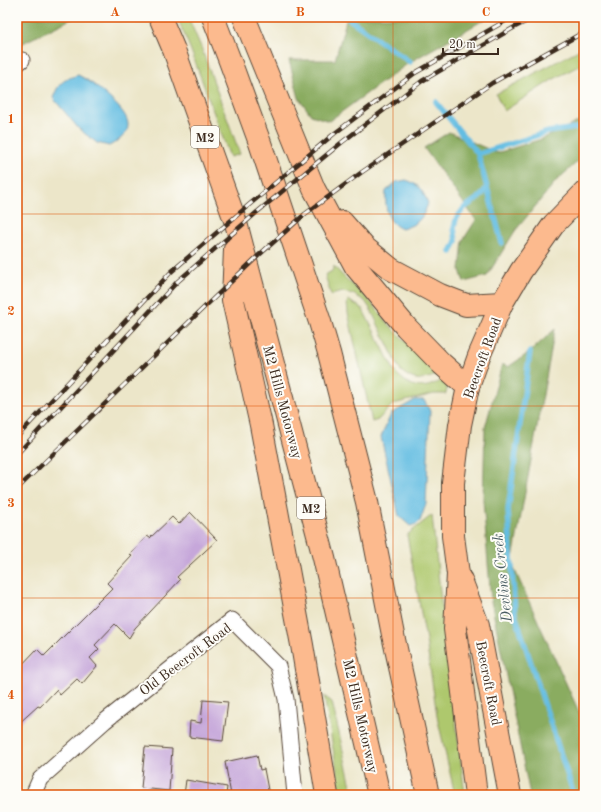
<svg xmlns="http://www.w3.org/2000/svg" width="601" height="812" viewBox="0 0 601 812" font-family="'Old Standard TT',serif">
	<style>
		.green { fill: #aec86d; stroke: #747946 }
		.forest { fill: #8aac60; stroke: #626b3f }
		.water { fill: #64bde2; stroke: #507480 }
		.lines { fill: none; stroke-linecap: round; stroke-linejoin: round }
		.stream { stroke: #64bde2; stroke-width: 5.5 }
		.building { fill: #c6a7da }
		.minor-casing { stroke: #564638; stroke-width: 17 }
		.primary-casing { stroke: #564638; stroke-width: 24 }
		.motorway-casing { stroke: #564638; stroke-width: 24 }
		.minor { stroke: #fff; stroke-width: 15 }
		.primary { stroke: #fcba8e; stroke-width: 22 }
		.motorway { stroke: #fcba8e; stroke-width: 22 }
		.rail-casing { stroke: #3b2a1e; stroke-width: 4.5 }
		.rail { stroke: #fdfcf7; stroke-width: 3; stroke-dasharray: 9; stroke-linecap: butt }
		.grid { fill: none; stroke: #df570d; stroke-width: 1; stroke-opacity: 0.55 }
		.labels { text-anchor: middle; stroke-width: 4; stroke-linejoin: round; paint-order: stroke }
		.shield { fill: #fdfcf7; stroke: #75695f; stroke-width: 1 }
		.shield-label { font-size: 13px; font-weight: bold; fill: #3b2a1e }
		.street-label { font-size: 14px; fill: #3b2a1e; stroke: #fdfcf7 }
		.water-label { font-size: 15px; font-style: italic; fill: #495d63; stroke: #fdfcf7 }
		.neatline { fill: none; stroke: #df570d; stroke-width: 1.5 }
		.grid-label { font-size: 13px; text-anchor: middle; font-weight: bold; fill: #df570d }
	</style>
	<rect width="100%" height="100%" fill="#fdfcf7"/>
	<filter id="ink" filterUnits="userSpaceOnUse"><feTurbulence type="fractalNoise" baseFrequency=".025" numOctaves="2"/><feDisplacementMap in="SourceGraphic" scale="8" xChannelSelector="R" yChannelSelector="G"/><feConvolveMatrix kernelMatrix="1 2 1 2 8 2 1 2 1" color-interpolation-filters="sRGB"/></filter>
	<filter id="wash" filterUnits="userSpaceOnUse"><feTurbulence type="fractalNoise" baseFrequency=".012" numOctaves="4" result="noise"/><feDisplacementMap in="SourceGraphic" scale="16" xChannelSelector="R" yChannelSelector="G"/><feGaussianBlur stdDeviation="0.9" result="paint"/><feColorMatrix in="noise" values="0 0 0 0 0 0 0 0 0 0 0 0 0 0 0 0 0 1.4 0 .05"/><feComposite in="paint" operator="in"/></filter>
	<g filter="url(#wash)">
		<rect width="100%" height="100%" fill="#ece6c9"/>
		<g class="green">
			<polygon points="177,17 188,17 201,47 240,154 230,157 190,48"/>
			<polygon points="584,47 584,63 552,80 504,111 496,94"/>
			<path d="M334,266L342,275L368,299L393,329L437,372V375C420,381 414,382 400,370L371,310L365,301L353,294L343,292L331,295L325,275L332,271Z"/>
			<path d="M348,300L362,308L395,372C412,390 424,391 445,378L448,382L446,394H434L393,404L378,420L372,422L348,313L347,303Z"/>
			<polygon points="432,515 442,610 465,795 455,795 437,716 426,640 407,535"/>
			<polygon points="324,696 332,702 353,795 341,795"/>
		</g>
		<g class="forest">
			<polygon points="17,17 75,17 17,46"/>
			<polygon points="347,17 489,17 410,62 329,121 311,115 299,98 289,60 335,60"/>
			<polygon points="584,119 584,156 556,181 515,231 487,276 464,282 460,270 463,240 476,220 424,148 449,132 497,153 542,139"/>
			<polygon points="555,329 512,564 584,723 584,795 530,795 491,601 483,500 485,428 502,364 508,367 530,352"/>
		</g>
		<g class="water">
			<path d="M78,75C89,80 97,87 106,95C126,113 142,129 109,146L97,143L79,129L53,98C59,82 63,80 78,75Z"/>
			<path d="M406,180C419,184 423,191 428,203C423,219 418,224 402,229C386,223 385,206 386,191L396,182Z"/>
			<polygon points="415,400 424,400 430,411 426,504 420,521 417,524 410,526 399,516 381,437 391,414"/>
		</g>
		<g class="lines">
			<g class="stream">
				<polyline points="349,19 410,62"/>
				<polyline points="436,102 478,154 502,243"/>
				<polyline points="478,154 548,132 584,127"/>
				<polyline points="451,252 456,241 454,228 456,219 464,208 481,196 487,187"/>
				<polyline points="530,352 508,510 515,614 574,795"/>
			</g>
		</g>
		<g id="blocks">
			<g class="building">
				<polygon points="190,512 217,540 177,577 180,580 135,628 129,638 115,624 95,645 99,649 90,658 97,666 82,684 77,679 60,695 56,690 40,707 38,706 17,725 17,670 37,649 44,656 112,588 107,583 132,556 130,555 147,536 150,538 172,517 179,524"/>
				<polygon points="203,700 228,702 223,741 189,737 190,721 201,723"/>
				<polygon points="145,747 172,749 169,791 141,788"/>
				<polygon points="257,755 260,770 264,769 269,795 231,795 225,762"/>
				<polygon points="186,780 227,787 226,795 184,795"/>
			</g>
		</g>
	</g>
	<g filter="url(#ink)">
		<use href="#blocks" fill-opacity="0" stroke="#564638" stroke-width="1"/>
		<g class="lines">
			<g class="minor-casing">
				<g id="minor">
					<polyline points="17,64 22,60"/>
					<polyline points="33,795 40,779 105,721 232,620 278,666 286,699 295,795"/>
				</g>
			</g>
			<g class="primary-casing">
				<g id="primary">
					<polyline points="461,580 478,625 510,795"/>
					<polyline points="476,795 455,629 458,574 453,536 453,483 460,425 468,387 479,356 502,303 521,271 554,224 584,193"/>
				</g>
			</g>
			<g class="motorway-casing">
				<g id="motorway">
					<polyline points="160,17 174,50 236,223 324,558 379,795"/>
					<polyline points="213,17 230,61 260,143 320,322 329,353 367,502 393,635 428,795"/>
					<polyline points="244,17 314,189 356,267 406,327 442,364 468,387"/>
					<polyline points="342,222 364,247 391,269 440,295 466,305 502,303"/>
					<polyline points="235,249 233,300 261,425 302,645 327,795"/>
				</g>
			</g>
			<use href="#minor" class="minor"/>
			<use href="#primary" class="primary"/>
			<use href="#motorway" class="motorway"/>
			<g class="rail-casing">
				<g id="rail">
					<polyline points="17,437 171,272 250,204 335,133 415,73 512,17"/>
					<polyline points="17,454 177,282 256,213 341,143 422,81 515,27 535,17"/>
					<polyline points="17,489 191,320 258,256 305,214 362,172 492,83 584,32"/>
				</g>
			</g>
			<use href="#rail" class="rail"/>
		</g>
	</g>
	<path class="grid" d="M208,17V795M393,17V795M17,214H584M17,406H584M17,598H584"/>
	<g class="labels">
		<g class="shield">
			<rect x="191" y="126" width="28" height="22" rx="3"/>
			<rect x="297" y="497" width="28" height="22" rx="3"/>
		</g>
		<g class="shield-label">
			<text x="205" y="142">M2</text>
			<text x="311" y="513">M2</text>
		</g>
		<g class="street-label">
			<text transform="translate(482 358) rotate(-70)" y="5">Beecroft Road</text>
			<text transform="translate(283 402) rotate(75)" y="5">M2 Hills Motorway</text>
			<text transform="translate(185 659) rotate(-37)" y="5">Old Beecroft Road</text>
			<text transform="translate(489 683) rotate(79)" y="5">Beecroft Road</text>
			<text transform="translate(361 716) rotate(77)" y="5">M2 Hills Motorway</text>
		</g>
		<g class="water-label">
			<text transform="translate(502 578) rotate(-96)" y="5">Devlins Creek</text>
		</g>
	</g>
	<rect width="601" height="812" fill="none" stroke="#fdfcf7" stroke-width="44"/>
	<path d="M443 48v6h55v-6" fill="none" stroke="#3b2a1e" stroke-width="2"/>
	<text x="449" y="48" font-size="12" fill="#3b2a1e" stroke="#fdfcf7" stroke-width="3" paint-order="stroke">20 m</text>
	<rect x="22" y="22" width="557" height="768" class="neatline"/>
	<g class="grid-label">
		<text x="115" y="16">A</text>
		<text x="300" y="16">B</text>
		<text x="486" y="16">C</text>
		<text x="11" y="123">1</text>
		<text x="11" y="315">2</text>
		<text x="11" y="507">3</text>
		<text x="11" y="699">4</text>
	</g>
</svg>
